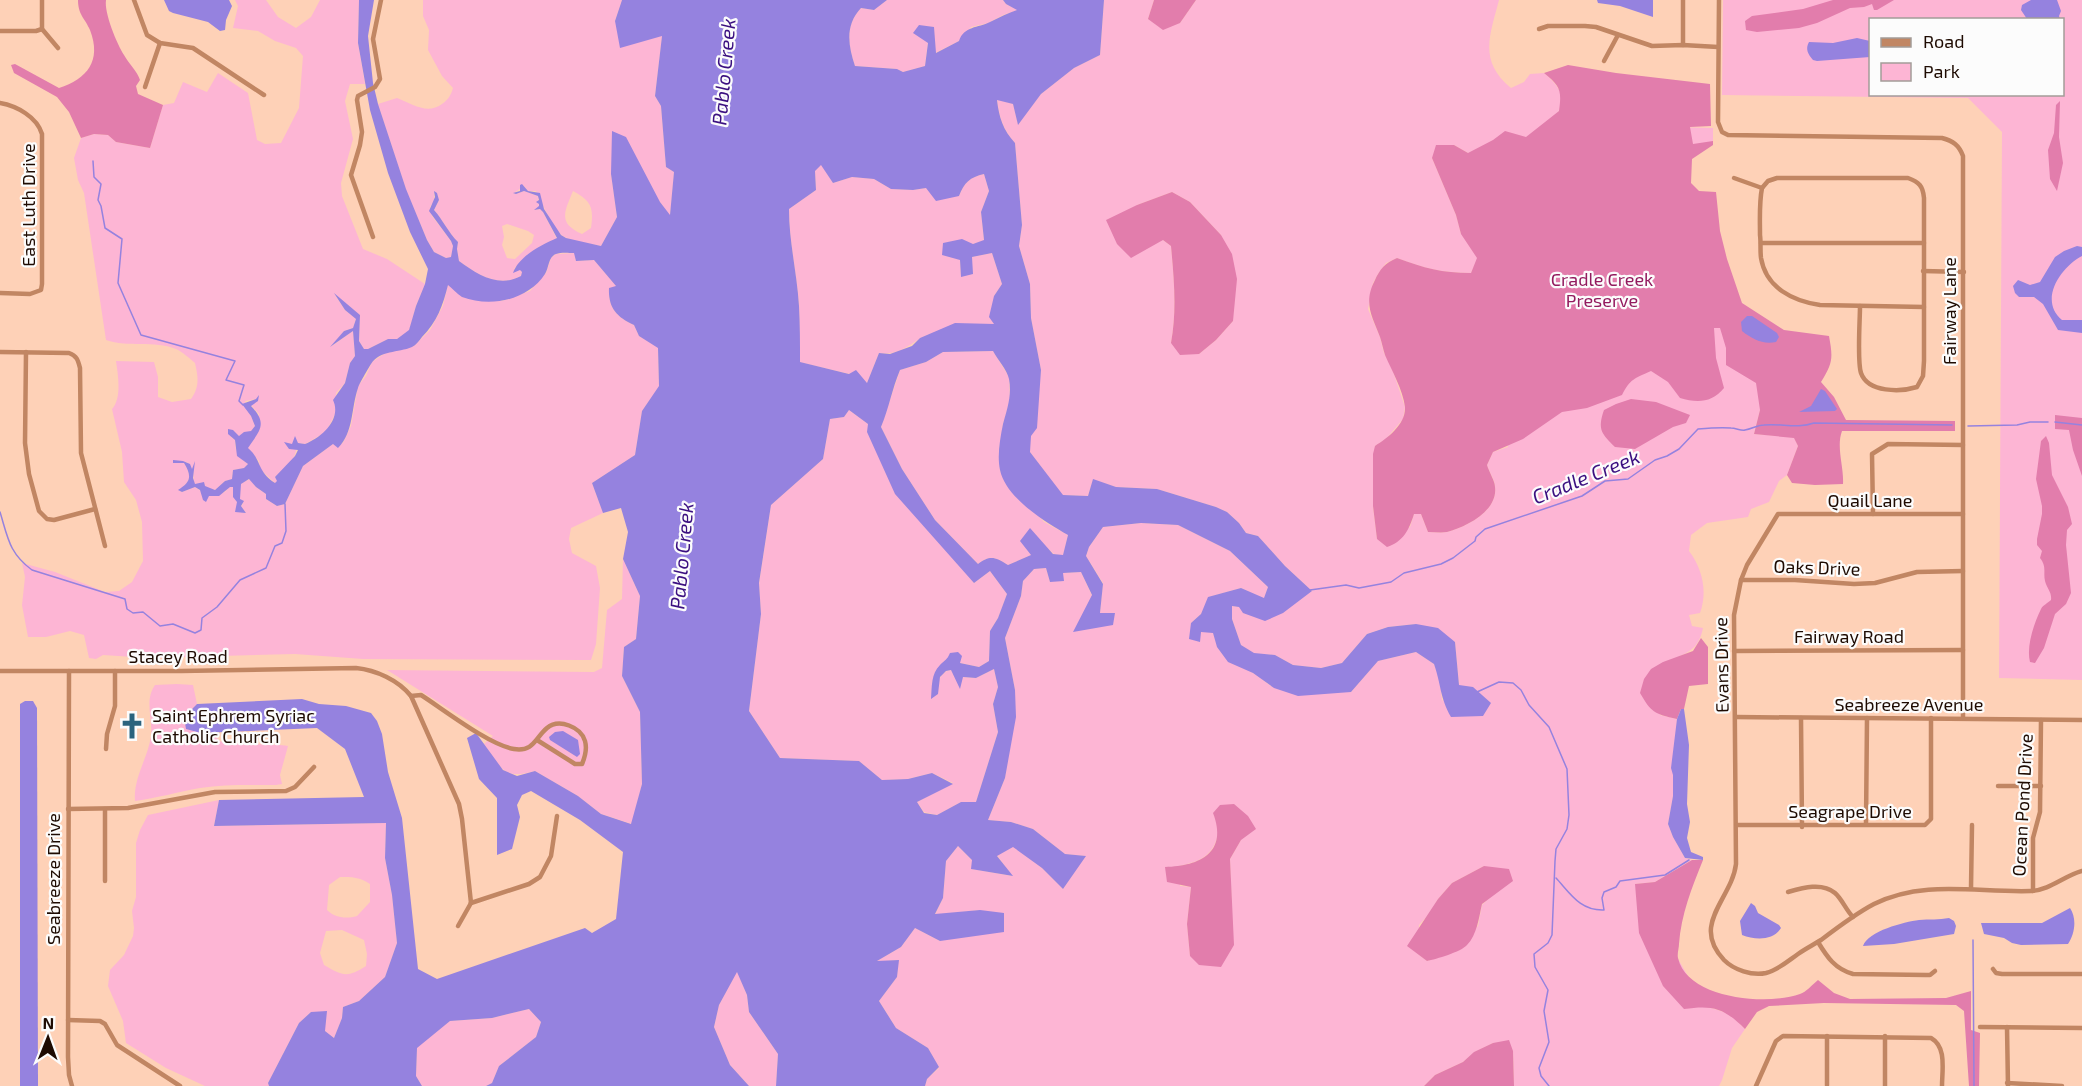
<svg xmlns="http://www.w3.org/2000/svg" width="2082" height="1086" viewBox="0 0 2082 1086" font-family="'Exo 2',sans-serif">
	<style>
		.green { fill: #fdb5d4; fill-rule: evenodd }
		.forest { fill: #e27dac }
		.water { fill: #9582df; fill-rule: evenodd }
		.lines { fill: none; stroke-linecap: round; stroke-linejoin: round }
		.stream { stroke: #9582df; stroke-width: 1.5 }
		.minor { stroke: #c18663; stroke-width: 4.5 }
		.labels { text-anchor: middle; stroke-width: 4.5; stroke-linejoin: round; paint-order: stroke }
		.street-label { font-size: 18px; fill: #1e0b02; stroke: #fcfcfc }
		.park-label { font-size: 18px; fill: #931b5f; stroke: #fcfcfc }
		.poi-label { font-size: 18px; fill: #1e0b02; stroke: #fcfcfc; text-anchor: start }
		.water-label { font-size: 20px; font-style: italic; fill: #3b1080; stroke: #fcfcfc }
	</style>
	<rect width="100%" height="100%" fill="#fed1b7"/>
	<g class="green">
		<path d="M235,0H266L278,17L296,28L311,17L320,0H359L358,43L365,84H350L345,101L353,139L341,183L342,196L363,249L387,259L425,284L416,306L409,331L397,339H388L368,349H364L359,341L360,315L335,295L345,310L356,319L353,328L344,331L332,346L353,331L355,356L350,363L345,383L336,393V412L326,432L305,444L298,443L296,440C299,457 288,466 275,477L278,481L275,483L260,469L259,461L247,448L255,437L259,414L251,405L256,399L245,401C247,411 252,416 255,426L251,431L239,436L235,433L231,437L235,440C235,451 238,457 248,464L244,468L233,470L232,479L225,481L215,490L194,484L193,469H191L187,462L174,463H184C192,475 191,482 179,490L182,492L195,487L208,496L225,492L230,486L233,487L240,511L246,513L241,506L243,504L240,499V484L250,479L256,487L266,494V499L277,506L285,504L303,466L333,444L343,443L351,426L358,386L366,376L372,362L387,352L414,346L430,330L443,306L448,284L502,301L530,291L546,273L551,258L556,254L575,253L576,261L594,260L617,287L609,288C608,307 616,317 634,325L639,336L658,347L659,387L642,411L635,455L592,483L603,513L571,528L569,539L572,553L596,566L600,588L596,644L591,660L363,659L295,654L149,658L103,655L96,659L89,658L84,635L70,631L46,637H28L22,605L25,577L22,563L55,572L105,592L119,591L132,582L143,561L142,522L136,500L124,482L122,452L112,409C122,398 118,375 116,361L154,362L158,377V397L172,402L191,399C200,387 198,376 195,363C190,359 183,352 176,349C154,340 128,348 106,340L84,193L78,180L74,158L81,138L94,134L108,135L116,142L150,148L163,105L174,103L183,82L207,92L218,73L248,93L257,140L265,144L281,143L299,108L303,56L296,48L275,41L258,31L233,28L238,6Z"/>
		<path d="M423,0H622L615,21L662,36L655,96L661,106L666,167L674,172L670,216L660,202L611,174L617,217L601,246C590,243 573,243 563,236C555,231 541,202 536,191H528L524,186L514,193L516,194L524,191L538,196L539,207L536,210L540,209L543,212L557,239C541,244 525,256 514,269H520L522,272L521,276C499,288 478,275 459,261L457,249L458,242C448,232 443,220 434,210L439,200L434,192V201L430,207L432,216L451,241L453,246L451,257L446,258L434,252L427,240L406,190L378,104L397,98C413,104 427,115 442,104C448,100 451,95 453,88L442,76L428,50L429,30L423,16ZM573,191C591,201 594,207 591,228L582,234C558,223 564,213 573,191ZM507,224L528,231L534,235L532,243L515,259L507,258L502,245L504,237L502,226Z"/>
		<path d="M887,0H1003L1006,4L1018,10L1003,15L988,23L971,27L959,41L935,53L928,42L925,66L903,72L897,69L855,66C848,44 845,25 861,8L874,10Z"/>
		<path d="M1104,0H1154L1148,19L1180,23L1196,0H1499C1490,35 1478,61 1511,88L1524,82L1530,74L1544,73C1555,82 1568,96 1559,111C1556,116 1548,120 1544,124L1713,128V141L1687,158L1685,184L1738,341L1764,361L1760,410L1754,434L1794,437L1798,446L1787,475L1779,481L1769,502L1751,509L1748,517L1707,523L1691,535L1689,551C1702,568 1708,591 1700,613L1689,615L1692,626L1703,628C1700,643 1694,650 1680,656L1660,715L1677,719L1673,796L1668,824L1673,837L1685,858L1692,860L1655,882L1635,884L1705,1006L1730,1014L1745,1029L1732,1048L1722,1080L1719,1086H1514L1513,1051L1493,1043L1475,1052L1463,1062L1435,1075L1424,1086H925L927,1079L939,1068L928,1048L896,1028L879,1001L897,977L898,960L875,962L901,947L915,928L940,941L980,910L935,915L943,898L946,861L958,846L972,860V869L1012,876L997,855L1013,846L1042,868L1063,889L1085,856L1065,854L1033,829L1011,822L988,820L1005,778L1015,690L1005,638L1021,596L1023,581L1034,569L1046,568L1050,582L1062,573L1081,572L1100,613L1103,583L1086,556L1089,547L1103,527L1141,523L1178,525L1230,551L1268,587L1264,599L1241,588L1209,597L1201,614L1191,623L1201,632H1213C1221,663 1230,659 1253,673C1261,677 1268,686 1276,688C1297,693 1330,692 1351,692L1378,661L1416,652L1434,664L1440,679L1442,701L1459,685L1455,642L1416,624L1388,627L1367,634L1342,663L1321,668L1293,665L1275,655L1254,654L1241,645L1232,619V606L1239,607L1312,591L1285,566L1258,536L1246,533L1239,523L1227,512L1216,507L1157,489L1116,487L1093,480L1088,496L1062,495L1030,452V436L1041,370L1031,318L1030,284L1019,246L1022,225L1015,143C1003,130 999,116 997,99L1013,104L1018,124L1041,94L1074,68L1100,55ZM1454,145L1468,153L1461,234L1456,215L1432,158ZM1172,192L1190,202L1221,235L1233,321L1216,340L1199,354L1171,343C1177,310 1174,279 1171,246L1163,240L1137,205ZM1397,258C1423,268 1442,273 1471,273L1476,262L1508,447L1493,452L1487,465C1489,472 1495,480 1495,487C1498,511 1466,527 1447,532C1441,533 1434,532 1428,532L1421,514H1414L1410,527L1377,539L1373,507L1375,446L1386,439L1403,419L1405,407L1392,368L1384,353L1380,337L1368,309L1373,283L1378,274L1386,263ZM1219,829L1241,840L1230,859L1232,913L1190,956L1187,924L1191,887L1180,886L1179,866C1203,861 1215,854 1219,829ZM1484,866L1490,897L1482,905L1478,926L1450,953L1427,961L1418,954L1419,925L1430,913L1438,899L1452,883Z"/>
		<path d="M1723,0H2082V680L1999,678L2002,132L1968,98L1722,95ZM1870,20H2062V94H1870Z"/>
		<path d="M821,164L833,183L852,177L874,179L891,189L913,190L926,188L959,196C964,183 970,177 984,174L989,191L981,212L984,241L973,244L960,260L961,276L972,257L992,253L1002,284L994,296L995,324C975,327 954,328 934,333C912,338 906,356 879,353L867,383L850,374L799,362C799,343 800,324 799,306C797,273 789,242 789,209L816,190L815,171Z"/>
		<path d="M993,351L1009,377L1010,401L1003,424L999,450L1000,471L1044,522L1068,535L1063,556L1054,554L1043,544L1031,555L1008,565C995,557 990,555 978,564L935,520L902,469L881,427L900,370L926,362L943,352Z"/>
		<path d="M849,410L868,424L885,471L974,583L990,571L1007,594L998,618L990,631L989,661L979,667L947,660C933,670 931,682 932,698C937,688 938,672 951,670L960,687L962,677L976,678L994,669L998,687L993,704L998,732L976,802H961L937,815L924,812L917,802L953,783L932,773L908,779L882,780L859,761L780,758L749,711L761,614L759,584L771,505L823,459L830,419L844,417Z"/>
		<path d="M623,559L640,596L636,639L624,647L622,676L640,712L642,784L632,824L601,814L578,796L535,771C503,780 502,769 484,744L493,736L387,670L594,672L602,668L607,610L622,599Z"/>
		<path d="M177,684L193,685L197,704L184,717L201,733L213,734C216,736 217,739 220,741C230,746 274,743 288,746L280,775L282,784L276,785C251,785 225,784 200,788C178,792 157,798 135,801C133,778 148,758 151,736C153,718 144,701 155,685Z"/>
		<path d="M219,800L214,826L386,823L385,858L392,895L397,943L385,977L359,1001L343,1007L342,1018L334,1038L325,1031L311,1012L299,1023L268,1083L269,1086H205L166,1068L126,1043L123,1021L108,986L110,970L124,955L133,936L134,928L132,911L136,897V843L140,830L148,815ZM340,877C352,877 360,877 370,884V902L357,916C346,919 335,918 327,910L329,885ZM342,930L364,940L367,954L366,966C347,978 343,976 324,965L320,953L326,931Z"/>
		<polygon points="737,971 747,995 749,1012 778,1054 776,1086 749,1086 730,1065 714,1027 719,1005"/>
		<polygon points="529,1009 541,1022 536,1037 499,1066 492,1083 486,1086 422,1086 416,1076 417,1047 450,1021 492,1018"/>
	</g>
	<g class="forest">
		<path d="M78,0H106C104,13 117,44 124,55C129,64 137,71 140,80L136,86L138,94L163,105L150,148L116,142L108,135L94,134L81,138L69,112L57,97L14,73L11,65L15,64L59,88C87,79 102,61 90,30C85,18 78,15 78,0Z"/>
		<polygon points="1154,0 1196,0 1180,23 1163,30 1148,19"/>
		<polygon points="1833,0 1894,0 1877,10 1874,10 1872,4 1864,7 1850,8 1817,23 1799,28 1757,32 1746,30 1745,21 1752,16 1803,9"/>
		<path d="M1568,65L1616,73L1710,84L1711,126L1690,127L1693,144L1713,141V145L1692,159L1691,183L1699,191L1716,192L1720,231L1727,259L1742,303L1784,330L1829,336C1833,358 1833,363 1821,382L1834,397L1846,420L1955,421V431H1842C1836,447 1844,467 1843,484L1815,485L1792,483L1787,475L1798,446L1794,438L1754,434L1760,410L1756,383L1726,365V348L1720,328H1714L1716,358L1724,388C1712,403 1697,403 1680,398L1668,382L1651,371C1635,378 1630,379 1622,395L1587,408L1562,412L1523,439L1493,452L1487,465C1489,472 1495,481 1495,487C1498,511 1466,527 1447,532C1441,533 1434,532 1428,532L1421,514H1414C1409,530 1403,542 1387,547L1377,539L1373,506V454L1375,446C1388,438 1406,424 1405,407C1403,390 1392,371 1385,355C1383,349 1382,343 1380,337C1372,316 1363,303 1375,280C1380,269 1385,263 1397,258C1424,268 1442,273 1471,273L1477,258L1461,234L1456,215L1432,158L1436,145H1454L1468,153L1493,140L1505,131L1526,137L1559,111C1562,90 1560,86 1544,73Z"/>
		<polygon points="2060,101 2059,137 2063,163 2057,191 2050,179 2048,150 2054,133 2056,105"/>
		<path d="M1172,192L1190,202L1221,235L1232,254L1237,279L1233,321L1216,340L1199,354L1180,355L1171,343C1177,310 1174,279 1171,246L1163,240L1131,258L1117,244L1106,220L1137,205Z"/>
		<path d="M1631,399L1656,402L1690,415L1686,423L1673,427L1635,449L1615,447C1602,434 1597,430 1604,410L1616,404Z"/>
		<polygon points="2055,415 2082,418 2082,476 2073,450 2069,430 2055,429"/>
		<path d="M2046,436L2049,443L2052,475L2068,507L2072,524L2067,530L2066,545L2071,593L2066,604L2055,614L2044,648L2035,663L2030,662C2026,647 2034,623 2041,609C2043,605 2048,603 2051,600C2052,592 2047,589 2045,581C2043,572 2047,567 2040,558L2042,551L2037,545V539L2042,514V506L2036,479L2041,441Z"/>
		<path d="M1701,638L1708,647V684L1689,686L1684,709H1681L1677,719C1654,714 1651,712 1640,693L1644,679L1651,669L1663,662L1693,651Z"/>
		<path d="M1234,804L1248,816L1256,829L1241,840L1230,859L1234,945L1221,967L1199,965L1190,956L1187,924L1191,887L1167,882L1165,867C1201,866 1228,852 1213,813L1220,805Z"/>
		<path d="M1692,860H1703C1692,887 1681,915 1679,944C1679,948 1677,954 1678,958C1687,999 1767,1006 1800,994C1806,992 1812,985 1818,980L1834,993L1850,999L1946,998L1971,991V1030L1980,1033L1979,1086H1969L1964,1011L1956,1005L1824,1003L1769,1006L1757,1012L1745,1029C1724,1008 1713,1005 1684,1009L1663,986L1639,933L1635,884L1655,882Z"/>
		<path d="M1484,866L1509,869L1513,881L1482,904C1479,917 1477,935 1467,945C1461,952 1436,959 1427,961L1407,946L1438,899L1452,883Z"/>
		<polygon points="1509,1040 1513,1051 1514,1086 1424,1086 1435,1075 1463,1062 1474,1052 1493,1043"/>
	</g>
	<g class="water">
		<polygon points="164,0 229,0 232,6 226,20 225,30 220,31 208,22 173,13 169,11"/>
		<path d="M359,0H374L368,36L373,83L378,104L406,189L427,240L434,252L446,258L451,257L453,246L451,241L429,211L435,197L434,191L437,193L439,200L434,210C443,220 448,232 458,242L457,249L459,261C478,275 499,288 521,276L522,272L520,270L513,273C519,256 541,245 557,238L543,212L540,209L534,210L539,206V204L536,202L539,200L538,196L524,191L516,194L513,193L520,191V185L522,184L528,191L540,193L544,209L561,235L566,238L601,246L617,217L611,174L612,131L626,137L660,202L670,215L674,172L666,167L661,106L655,96L662,36L620,48L615,21L622,0H887L874,10L861,8C845,25 848,45 855,66L897,69L903,72L925,66L928,43L913,33L919,25L934,27L936,53L959,41C964,26 978,28 990,22C1000,17 1008,13 1017,10L1006,4L1003,0H1104L1100,55L1074,68L1041,94L1018,125L1013,104L997,100C999,117 1003,130 1015,143L1022,225L1019,246L1030,284L1031,318L1041,370L1037,428L1031,436L1030,452L1063,495L1088,496L1093,479L1116,487L1157,489L1216,507L1227,512L1239,523L1246,533L1258,536L1285,566L1312,591L1283,613L1265,621L1243,613L1239,607L1232,606V619L1241,645L1254,653L1275,655L1293,665L1321,668L1342,663L1367,634L1388,627L1416,624L1438,628L1455,642L1459,685L1473,687L1491,703L1483,716L1451,717C1440,698 1441,684 1434,664L1416,652L1378,661L1351,692L1298,696L1274,688L1253,673L1228,662L1217,647L1213,633L1201,632L1200,642L1189,639L1191,623L1201,614L1208,597L1241,588L1264,598L1268,587L1230,551L1178,525L1141,523L1103,527L1089,547L1086,556L1103,584L1100,613H1115L1113,625L1073,632L1092,595L1081,572L1063,573L1064,581L1050,582L1046,568L1034,569L1023,581L1021,596L1005,638L1015,690L1016,717L1005,778L988,820L1011,822L1033,829L1065,854L1086,856L1063,889L1042,868L1013,847L997,856L1013,876L971,869L972,860L958,846L946,861L943,898L935,914L980,910L1004,913V932L940,941L915,928L901,947L877,961L899,960L897,977L879,1001L896,1028L928,1048L939,1067L927,1079L925,1086H776L778,1054L749,1012L747,995L737,972L719,1005L714,1027L730,1065L749,1086H486L492,1083L499,1066L536,1037L541,1022L529,1009L492,1018L450,1021L417,1048L416,1076L422,1086H269L268,1083L299,1023L311,1012L327,1011L325,1031L334,1038L342,1018L343,1007L359,1001L385,977L397,943L392,895L385,858L386,823L214,826L219,800L364,797L345,749L317,728L201,733L186,729L184,717L197,704L302,699L319,704L346,706L371,713L377,721L382,734L388,772L402,818L418,969L437,979L585,928L592,933L616,919L623,852L580,820L531,791L522,795L517,805L520,817L512,849L497,855V798L479,779L467,738L476,733L503,770L517,776L535,771L578,796L601,814L631,824L642,784L640,712L622,676L624,647L636,639L640,596L623,559L628,532L621,508L603,513L592,483L635,455L642,411L659,386L658,348L639,336L634,325C616,317 608,307 609,288L616,286L594,260L576,261L574,253C569,253 561,252 556,254C548,257 549,268 545,274C528,300 491,308 462,297C457,294 452,288 448,285C443,305 437,322 422,337C419,341 416,345 412,347C398,353 380,350 371,364C368,369 359,384 358,388C351,408 354,432 338,448L333,444L303,466L285,504L277,506L266,499V494L256,487L249,479L241,484L240,499L244,501L241,506L246,513L235,512L237,502L233,497V487H230L219,496H209L206,502L203,500L200,490L195,487L182,492L178,490C191,482 192,476 184,463H173V460L183,461L190,464L192,469L195,461L193,478L195,484L204,482L205,486L215,490L225,481L232,479L233,470L244,468L248,464L237,456L235,440L228,434V429L233,430L239,436L244,432L251,431L255,426L251,416L242,404L256,399L259,395L258,401L251,406C268,424 260,430 248,448C262,460 257,472 275,483L277,481L275,477L295,456L298,450L289,449L284,442L292,444L295,436L298,443L305,444C322,437 342,419 333,400L345,383L350,363L355,356L353,331L330,347L344,331L353,328L356,319L345,310L334,293L360,315L359,341L364,349H368L388,339H397L409,330L416,306L425,284L428,269L410,232L388,173L370,110L358,43ZM821,165L833,183L852,177L874,179L891,189L913,190L926,188L936,201L959,196C964,183 970,177 984,174L989,191L981,212L984,240L973,244L962,239L943,243L942,255L960,260L961,277L973,274L972,257L992,253L1002,284L994,296L989,317L994,324L955,323L920,338L912,346L890,354L879,353L867,383L856,370L849,374L800,362C800,343 800,324 799,306C797,273 789,242 789,209L816,190L815,171ZM993,351C998,360 1007,370 1009,379C1012,396 1007,409 1003,424C1000,439 997,456 1000,470C1006,498 1045,522 1068,535L1063,555L1053,554L1030,528L1020,541L1031,555L1008,565C995,557 990,555 978,564L935,520L902,469L881,427C889,408 892,389 900,370L926,362L943,352ZM849,410L868,424L867,432L895,494L974,583L990,571L1007,594L998,618L990,631L989,661L979,667L960,663L962,656L958,652L950,653C947,660 945,660 940,665C931,674 932,686 931,699L938,694L940,677L946,671L951,670L960,689L963,677L976,678L994,669L998,687L993,704L998,732L976,802H961L937,815L924,813L917,802L953,784L932,773L908,779L882,780L859,761L780,758L749,711L761,614L759,583L771,505L823,459L830,419L844,417Z"/>
		<polygon points="1597,0 1653,0 1653,17 1620,6 1598,3"/>
		<polygon points="2031,0 2057,0 2061,11 2059,16 2060,19 2027,19 2021,10 2022,5"/>
		<path d="M1857,38L1870,41V57L1817,61L1813,60C1808,54 1805,49 1809,42L1833,43Z"/>
		<path d="M2077,246L2082,247V256C2061,267 2038,300 2062,320H2082V333L2058,330L2043,304L2034,297H2019L2015,293L2013,286L2018,280L2030,285L2040,282L2055,257L2064,251Z"/>
		<path d="M1747,316H1752L1777,333L1779,337L1776,342C1763,345 1752,339 1742,331L1741,322Z"/>
		<polygon points="1821,389 1825,391 1837,409 1835,411 1799,412 1811,406"/>
		<polygon points="25,701 33,701 37,708 38,1086 20,1086 20,704"/>
		<polygon points="1681,709 1684,709 1689,745 1687,804 1690,822 1687,838 1691,852 1703,857 1703,860 1685,858 1673,837 1668,824 1673,796 1673,775 1671,768 1677,719"/>
		<polygon points="563,731 578,740 580,754 577,757 550,740 549,737 555,732"/>
		<path d="M1751,903L1755,906L1758,913L1779,925L1781,928C1773,941 1755,940 1742,935L1740,921Z"/>
		<path d="M2070,908C2077,918 2075,934 2068,944L2021,945L2012,943L2004,938L1984,934L1981,923H2042Z"/>
		<path d="M1949,918L1954,921L1956,926L1954,934L1894,944L1863,946C1868,931 1904,922 1919,920C1929,919 1939,920 1949,918Z"/>
	</g>
	<g class="lines">
		<g class="stream">
			<polyline points="93,161 94,177 101,184 98,200 101,206 105,228 122,239 118,283 141,335 235,361 226,380 244,385 239,401 243,405"/>
			<polyline points="2055,422 2082,425"/>
			<polyline points="1968,426 2017,425 2030,422 2048,422"/>
			<path d="M0,512C8,538 9,553 32,570L125,599L127,609L133,613L143,612L160,626L173,624L195,633L201,630L202,618L217,607L240,580L266,568L275,546L282,543L286,531L285,504"/>
			<path d="M1310,590L1346,585L1359,588L1391,582L1404,573L1441,564L1453,558L1475,541L1476,537L1485,529L1582,496L1605,481L1628,479L1655,460L1667,456L1679,449L1698,429C1709,428 1721,427 1731,428C1736,428 1741,431 1745,430C1752,429 1757,425 1764,425C1781,423 1797,429 1814,423L1952,425"/>
			<polyline points="1477,692 1499,682 1513,683 1521,690 1529,705 1549,727 1567,769 1569,815 1567,829 1556,849 1555,861 1552,935 1548,943 1534,954 1535,967 1548,990 1544,1011 1549,1042 1539,1068 1541,1076 1549,1086"/>
			<path d="M1556,878C1570,893 1580,911 1604,910L1602,898L1604,892L1616,887L1620,881L1665,875L1689,860"/>
			<polyline points="1973,940 1974,1086"/>
		</g>
		<g class="minor">
			<polyline points="42,0 42,29 58,48"/>
			<polyline points="134,0 147,35 160,43 193,48 264,95"/>
			<path d="M1719,0L1718,122L1722,132L1728,135L1942,138C1953,141 1959,145 1963,156V718"/>
			<polyline points="1539,29 1548,26 1585,26 1596,27 1652,46 1683,45 1718,47"/>
			<polyline points="0,31 36,31 42,29"/>
			<polyline points="1683,45 1683,0"/>
			<polyline points="1604,61 1618,35"/>
			<polyline points="145,87 160,43"/>
			<path d="M0,103C17,106 37,117 42,134V284L41,290L30,294L0,293"/>
			<polyline points="1734,178 1762,188"/>
			<path d="M1762,188L1768,181L1777,178H1908C1919,182 1923,186 1924,198V361L1923,376L1917,387C1901,392 1868,393 1861,373C1857,361 1860,320 1860,306"/>
			<path d="M1762,188C1759,203 1760,219 1760,235C1761,242 1760,251 1761,258C1766,288 1793,301 1820,305L1924,307"/>
			<polyline points="373,237 351,175 360,145 362,132 357,100 358,96 375,87 380,79 373,39 381,0"/>
			<polyline points="1761,243 1924,243"/>
			<polyline points="1923,271 1964,272"/>
			<path d="M0,352L69,353C77,356 78,360 80,368L81,453L105,546"/>
			<polyline points="26,352 25,443 29,474 39,511 47,519 54,520 95,509"/>
			<polyline points="1873,514 1872,454 1888,444 1963,445"/>
			<path d="M1963,514H1778L1747,565L1741,580L1734,615L1736,864C1732,899 1690,924 1724,960C1734,970 1752,976 1766,973C1778,970 1788,961 1798,954C1805,949 1813,945 1821,940C1838,927 1855,914 1874,904C1924,879 1978,893 2031,891C2050,890 2064,876 2082,871"/>
			<polyline points="1741,580 1795,580 1854,584 1875,583 1917,572 1963,571"/>
			<polyline points="1734,651 1963,650"/>
			<path d="M0,671H181L356,668C376,670 398,680 411,696L459,804L462,819L471,903"/>
			<polyline points="69,671 68,1057 69,1075 72,1086"/>
			<path d="M411,696L421,695C443,709 489,745 514,749C534,752 535,738 547,728C559,718 581,727 585,741C587,748 585,757 582,764H575L537,740"/>
			<polyline points="1736,717 2082,720"/>
			<polyline points="1801,718 1802,827"/>
			<polyline points="106,749 107,734 115,706 115,671"/>
			<polyline points="1998,786 2041,786"/>
			<polyline points="68,809 128,808 215,792 286,791 295,787 314,767"/>
			<polyline points="1866,824 1867,718"/>
			<polyline points="1737,825 1925,825 1931,819 1931,718"/>
			<polyline points="105,881 105,809"/>
			<polyline points="1971,888 1972,825"/>
			<polyline points="2033,891 2033,838 2040,812 2041,720"/>
			<path d="M1788,892C1802,888 1822,882 1835,893C1842,899 1846,910 1853,917"/>
			<polyline points="471,903 529,884 540,877 551,856 557,816"/>
			<polyline points="458,926 471,903"/>
			<path d="M1818,942C1827,957 1835,969 1853,974L1926,975H1930L1935,971"/>
			<polyline points="1993,969 1996,973 2002,974 2082,974"/>
			<polyline points="68,1020 100,1021 105,1024 117,1045 180,1086"/>
			<polyline points="1980,1027 2082,1028"/>
			<polyline points="2007,1027 2008,1086"/>
			<polyline points="1885,1036 1885,1086"/>
			<polyline points="2007,1083 2062,1086"/>
			<polyline points="1827,1085 1827,1036"/>
			<path d="M1756,1086L1776,1041L1783,1036L1931,1038C1947,1047 1942,1070 1942,1086"/>
		</g>
	</g>
	<defs>
		<g id="church-bare" transform="scale(2.07)"><path d="M-1.2-6h2.4v3.5h3.3v2.4h-3.3V6h-2.4V-.1h-3.3v-2.4h3.3Z" fill="#2b637d" stroke="#fcfcfc" stroke-width="2.5" paint-order="stroke"/></g>
	</defs>
	<g fill-rule="evenodd">
		<use href="#church-bare" x="132" y="726"/>
	</g>
	<g class="labels">
		<g class="street-label">
			<text transform="translate(29 205) rotate(-90)" y="6">East Luth Drive</text>
			<text transform="translate(1950 311) rotate(-90)" y="6">Fairway Lane</text>
			<text x="1870" y="507">Quail Lane</text>
			<text transform="translate(1817 568) rotate(2)" y="6">Oaks Drive</text>
			<text x="1849" y="643">Fairway Road</text>
			<text x="178" y="663">Stacey Road</text>
			<text transform="translate(1722 665) rotate(-91)" y="6">Evans Drive</text>
			<text x="1909" y="711">Seabreeze Avenue</text>
			<text transform="translate(2023 805) rotate(-87)" y="6">Ocean Pond Drive</text>
			<text x="1850" y="818">Seagrape Drive</text>
			<text transform="translate(54 879) rotate(-90)" y="6">Seabreeze Drive</text>
		</g>
		<g class="park-label">
			<text x="1602" y="286">Cradle Creek<tspan x="1602" dy="21">Preserve</tspan></text>
		</g>
		<g class="poi-label">
			<text x="152" y="722">Saint Ephrem Syriac<tspan x="152" dy="21">Catholic Church</tspan></text>
		</g>
		<g class="water-label">
			<text transform="translate(724 72) rotate(-85)" y="7">Pablo Creek</text>
			<text transform="translate(1586 477) rotate(-22)" y="7">Cradle Creek</text>
			<text transform="translate(682 556) rotate(-85)" y="7">Pablo Creek</text>
		</g>
	</g>
	<rect x="1869" y="18" width="195" height="78" fill="#fcfcfc" stroke="#a39c98" stroke-width="1.5"/>
	<rect x="1881" y="38" width="30" height="9" fill="#c18663" stroke="#a39c98" stroke-width="1.5"/>
	<text x="1923" y="48" font-size="18" fill="#1e0b02">Road</text>
	<rect x="1881" y="63" width="30" height="18" fill="#fdb5d4" stroke="#a39c98" stroke-width="1.5"/>
	<text x="1923" y="78" font-size="18" fill="#1e0b02">Park</text>
	<g transform="translate(48 1038) rotate(1)" stroke="#fcfcfc" stroke-width="4.5" paint-order="stroke">
	<path d="M0-4.5L10 22L0 15L-10 22Z" fill="#1e0b02"/>
	<text y="-9" font-size="16" font-weight="bold" text-anchor="middle" fill="#1e0b02">N</text>
	</g>
</svg>
